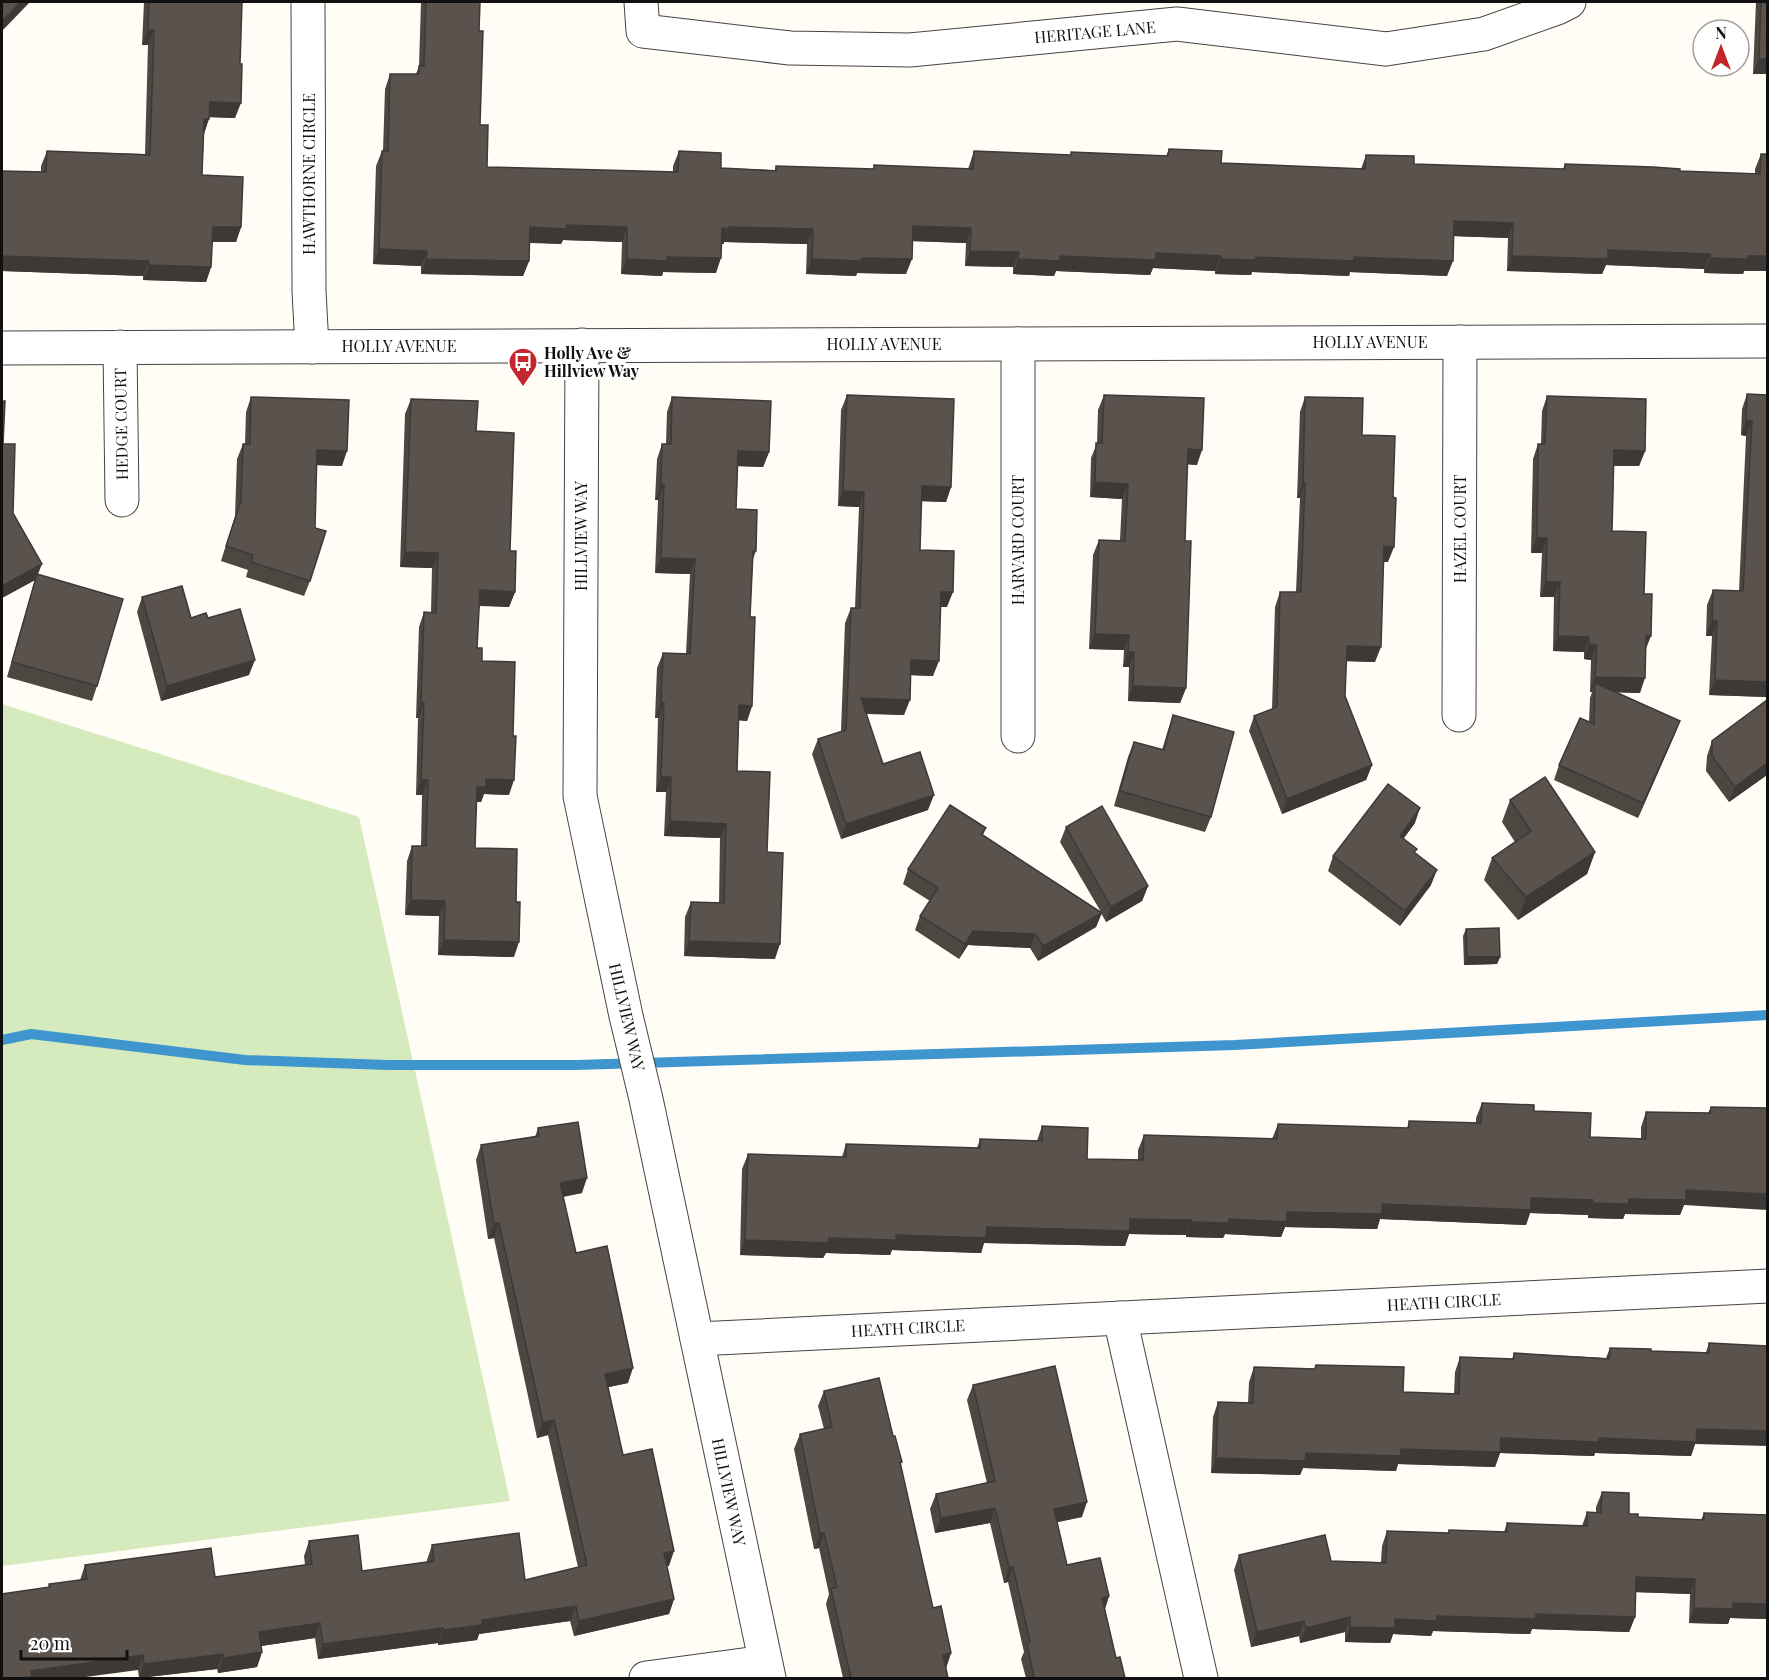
<svg xmlns="http://www.w3.org/2000/svg" width="1769" height="1680" viewBox="0 0 1769 1680" font-family="'Playfair Display',serif">
	<style>
		.green { fill: #d5ebbd }
		.lines { fill: none; stroke-linecap: round; stroke-linejoin: round }
		.stream { stroke: #3f96cf; stroke-width: 10 }
		.minor-casing { stroke: #444; stroke-width: 35 }
		.minor { stroke: #fff; stroke-width: 33 }
		.wall { fill: #4d4742 }
		.shaded-wall { fill: #3f3936 }
		.building { fill: #5a524d; stroke: #3f3936; stroke-width: 1.5 }
		.labels { text-anchor: middle; stroke-width: 6; stroke-linejoin: round; paint-order: stroke }
		.street-label { font-size: 16px; fill: #111; stroke: #fff }
		.poi-label { font-size: 16px; font-weight: bold; fill: #111; stroke: #fff; text-anchor: start }
	</style>
	<rect width="100%" height="100%" fill="#fffdf5"/>
	<polygon class="green" points="2,704 359,817 510,1501 2,1566"/>
	<g class="lines">
		<polyline class="stream" points="2,1040 31,1034 245,1060 388,1065 576,1065 1235,1045 1768,1015"/>
		<g class="minor-casing">
			<g id="minor">
				<polyline points="308,2 309,291 312,347"/>
				<polyline points="641,2 643,31 790,48 910,50 1177,24 1386,49 1484,34 1557,8 1569,2"/>
				<polyline points="582,345 580,796 626,1016 646,1099 769,1678"/>
				<polyline points="120,347 122,500"/>
				<polyline points="2,348 1768,341"/>
				<polyline points="1459,715 1460,342"/>
				<polyline points="1018,736 1018,344"/>
				<polyline points="1120,1318 1201,1678"/>
				<polyline points="697,1339 1768,1286"/>
				<polyline points="646,1678 765,1662"/>
			</g>
		</g>
		<use href="#minor" class="minor"/>
	</g>
	<g class="wall">
		<polygon points="144,2 242,2 235,118 209,117 204,134 202,175 241,227 236,242 212,242 211,267 206,282 143,280 143,276 2,271 2,171 41,172 41,166 47,151 145,154 148,45 142,45"/>
		<polygon points="421,2 480,2 479,31 480,125 487,167 673,172 673,166 679,151 721,168 775,170 776,166 873,169 874,165 968,169 974,151 1071,155 1071,152 1166,156 1169,149 1221,163 1361,169 1366,155 1414,164 1563,169 1565,164 1680,171 1755,174 1755,169 1761,154 1767,154 1767,271 1744,271 1743,274 1704,273 1704,269 1606,265 1602,274 1507,271 1508,238 1454,236 1447,276 1350,272 1349,276 1252,272 1251,275 1215,274 1215,271 1153,268 1150,275 1056,271 1054,276 1013,274 1013,267 965,266 966,243 913,241 906,274 857,273 856,276 806,274 807,244 724,242 724,244 721,243 716,273 663,272 662,276 621,274 622,242 563,240 561,244 529,243 529,261 523,276 421,274 421,266 373,264 376,166 382,151 383,151 385,89 390,74 416,74 419,66"/>
		<polygon points="1756,2 1767,2 1767,74 1753,74"/>
		<polygon points="1747,394 1767,395 1767,697 1709,695 1712,636 1706,636 1707,605 1713,590 1739,591 1746,436 1741,435 1742,409"/>
		<polygon points="847,395 951,487 946,502 921,501 920,550 947,607 941,607 933,676 911,675 904,715 866,714 883,764 928,810 841,839 812,754 818,739 841,731 845,623 851,608 855,608 859,507 838,506 841,410"/>
		<polygon points="1104,395 1197,465 1187,464 1185,541 1186,688 1180,703 1128,701 1129,667 1123,667 1124,650 1089,649 1093,555 1099,540 1120,540 1122,499 1090,497 1091,458 1097,443 1098,410"/>
		<polygon points="1547,396 1645,451 1639,466 1614,466 1612,531 1644,594 1646,648 1640,693 1617,692 1680,721 1674,736 1638,818 1554,780 1559,765 1589,722 1590,698 1592,692 1590,692 1591,660 1584,659 1584,652 1553,651 1554,597 1540,597 1542,553 1531,553 1533,459 1538,444 1541,444 1542,411"/>
		<polygon points="251,397 342,466 317,465 310,581 304,596 246,577 248,570 221,561 235,516 237,459 243,444 245,444 246,412"/>
		<polygon points="672,397 769,452 763,467 738,466 736,509 756,551 753,559 750,617 752,706 747,721 739,720 737,771 767,852 775,959 684,956 685,917 691,902 719,903 720,838 664,836 666,792 656,792 658,718 655,718 657,668 663,653 686,654 690,574 655,573 658,500 655,500 657,459 662,444 666,444 667,412"/>
		<polygon points="1305,397 1362,435 1388,562 1384,562 1375,662 1346,661 1345,696 1372,765 1366,780 1282,814 1249,731 1254,716 1272,709 1275,607 1280,592 1296,592 1300,498 1297,498 1300,412"/>
		<polygon points="411,399 476,431 510,551 515,592 509,607 479,606 477,648 482,661 509,795 484,794 481,802 476,802 475,848 514,957 438,955 439,916 405,915 407,861 412,846 421,846 422,795 416,795 418,718 416,718 419,627 424,612 431,612 432,568 400,567 405,414"/>
		<polygon points="2,401 3,444 13,513 38,574 97,686 92,701 7,677 35,580 2,598"/>
		<polygon points="142,597 191,618 208,618 249,675 161,701 137,612"/>
		<polygon points="1767,700 1767,775 1729,802 1706,771 1707,756 1712,741"/>
		<polygon points="1173,715 1211,817 1205,832 1114,806 1128,757 1134,742 1162,750 1168,730"/>
		<polygon points="1510,800 1595,852 1587,874 1518,920 1484,880 1492,858 1515,842 1502,822"/>
		<polygon points="1415,823 1404,838 1431,885 1400,926 1328,871 1333,856"/>
		<polygon points="1066,827 1148,886 1142,901 1106,922 1101,913 1096,927 1038,961 1030,948 968,945 959,959 915,930 920,916 930,901 903,884 908,869 986,828 983,835 1101,912 1060,842"/>
		<polygon points="1466,929 1500,957 1497,964 1464,965 1463,936"/>
		<polygon points="1482,1103 1534,1111 1590,1137 1641,1139 1641,1127 1646,1112 1708,1113 1711,1107 1767,1108 1684,1205 1680,1215 1625,1214 1623,1219 1588,1218 1588,1215 1530,1213 1526,1225 1380,1219 1377,1229 1285,1227 1281,1237 1225,1234 1223,1238 1186,1237 1186,1235 1129,1234 1125,1246 984,1243 981,1253 892,1250 890,1255 826,1253 823,1258 740,1255 742,1169 748,1154 842,1157 846,1144 977,1148 980,1139 1037,1141 1042,1126 1087,1159 1138,1160 1138,1150 1144,1135 1272,1139 1278,1124 1407,1128 1409,1121 1476,1123 1476,1118"/>
		<polygon points="538,1128 582,1193 563,1197 576,1253 628,1383 608,1387 623,1455 669,1566 667,1566 674,1599 669,1614 574,1636 570,1621 479,1634 477,1640 438,1645 438,1643 318,1659 315,1638 261,1646 262,1652 257,1667 218,1673 217,1669 139,1678 138,1670 48,1587 49,1584 80,1580 85,1565 215,1577 305,1565 304,1556 309,1541 362,1571 427,1562 427,1560 432,1545 525,1580 578,1567 548,1435 537,1438 494,1238 488,1239 476,1160 481,1145 535,1137"/>
		<polygon points="1709,1343 1767,1346 1695,1444 1691,1456 1595,1453 1594,1456 1500,1453 1495,1467 1398,1464 1396,1471 1303,1468 1300,1475 1211,1473 1213,1417 1218,1402 1248,1403 1249,1382 1254,1367 1314,1369 1316,1365 1403,1392 1454,1394 1455,1372 1460,1357 1512,1359 1514,1353 1606,1358 1610,1348 1651,1351 1706,1352"/>
		<polygon points="973,1385 1082,1517 1057,1522 1067,1565 1109,1596 1105,1609 1116,1658 1125,1678 1026,1678 1021,1659 1024,1652 1008,1582 1004,1583 990,1523 935,1533 930,1509 936,1494 987,1483 967,1400"/>
		<polygon points="824,1391 893,1436 902,1462 900,1465 933,1608 951,1653 946,1668 948,1678 843,1678 826,1604 829,1594 819,1548 814,1549 794,1449 800,1434 824,1429 818,1406"/>
		<polygon points="1602,1492 1629,1514 1638,1517 1701,1520 1704,1513 1767,1515 1767,1619 1730,1618 1728,1624 1689,1623 1690,1594 1636,1592 1635,1617 1629,1632 1532,1629 1530,1634 1433,1631 1431,1636 1393,1634 1390,1643 1345,1642 1345,1632 1300,1643 1299,1636 1251,1647 1234,1570 1239,1555 1331,1561 1381,1562 1382,1546 1387,1531 1448,1533 1449,1530 1504,1532 1507,1523 1582,1526 1587,1512 1596,1513 1596,1507"/>
	</g>
	<g class="shaded-wall">
		<polygon points="21,2 30,2 2,31 2,21"/>
		<polygon points="148,30 154,30 148,45 142,45"/>
		<polygon points="1759,59 1767,59 1767,74 1753,74"/>
		<polygon points="210,102 241,103 235,118 204,117"/>
		<polygon points="204,119 209,119 204,134"/>
		<polygon points="1454,221 1513,223 1508,238 1449,236"/>
		<polygon points="567,225 627,227 622,242 563,240 561,244 524,242 530,227"/>
		<polygon points="913,226 971,228 966,243 908,241"/>
		<polygon points="213,227 241,227 236,242 207,242"/>
		<polygon points="729,227 813,229 807,244 724,242 724,244 716,243 722,228"/>
		<polygon points="379,249 427,251 421,266 373,264"/>
		<polygon points="1608,250 1710,254 1704,269 1606,265 1602,274 1507,271 1512,256"/>
		<polygon points="970,251 1019,252 1013,267 965,266"/>
		<polygon points="1156,253 1221,256 1215,271 1153,268 1150,275 1056,271 1054,276 1013,274 1018,259 1060,256"/>
		<polygon points="2,256 149,261 143,276 2,271"/>
		<polygon points="1748,256 1767,256 1767,271 1744,271 1743,274 1704,273 1710,258"/>
		<polygon points="667,257 721,258 716,273 663,272 662,276 621,274 627,259"/>
		<polygon points="1256,257 1354,257 1453,261 1447,276 1350,272 1349,276 1252,272 1251,275 1215,274 1221,259"/>
		<polygon points="862,258 912,259 906,274 857,273 856,276 806,274 812,259"/>
		<polygon points="426,259 529,261 523,276 421,274"/>
		<polygon points="149,265 211,267 206,282 143,280"/>
		<polygon points="1746,420 1752,421 1746,436 1741,435"/>
		<polygon points="1188,449 1202,450 1197,465 1182,464"/>
		<polygon points="317,450 347,451 342,466 312,465"/>
		<polygon points="1614,450 1645,451 1639,466 1609,465"/>
		<polygon points="738,451 769,452 763,467 733,466"/>
		<polygon points="1095,482 1128,484 1122,499 1090,497"/>
		<polygon points="1303,483 1305,483 1300,498 1297,498"/>
		<polygon points="661,485 664,485 658,500 655,500"/>
		<polygon points="922,486 951,487 946,502 916,501"/>
		<polygon points="843,491 864,492 859,507 838,506"/>
		<polygon points="1537,538 1547,538 1542,553 1531,553"/>
		<polygon points="1384,546 1394,547 1388,562 1379,561"/>
		<polygon points="405,552 438,553 432,568 400,567"/>
		<polygon points="661,558 695,559 690,574 655,573"/>
		<polygon points="42,564 36,579 37,574 35,580 2,598 2,586"/>
		<polygon points="1546,582 1560,582 1554,597 1540,597"/>
		<polygon points="480,590 515,592 509,607 474,605"/>
		<polygon points="941,592 953,592 947,607 936,607"/>
		<polygon points="1712,621 1717,621 1712,636 1706,636"/>
		<polygon points="1095,634 1129,635 1124,650 1089,649"/>
		<polygon points="1558,636 1589,637 1584,652 1553,651"/>
		<polygon points="1646,636 1651,636 1645,651"/>
		<polygon points="1589,644 1597,645 1591,660 1584,659"/>
		<polygon points="1347,646 1381,647 1375,662 1341,661"/>
		<polygon points="1128,652 1134,652 1129,667 1123,667"/>
		<polygon points="255,660 249,675 161,701 167,686"/>
		<polygon points="911,660 939,661 933,676 906,675"/>
		<polygon points="1595,677 1645,678 1640,693 1595,692 1595,683 1592,692 1590,692"/>
		<polygon points="1715,680 1767,682 1767,697 1709,695"/>
		<polygon points="1133,686 1186,688 1180,703 1128,701"/>
		<polygon points="861,698 910,700 904,715 856,713"/>
		<polygon points="421,703 424,703 418,718 416,718"/>
		<polygon points="661,703 664,703 658,718 655,718"/>
		<polygon points="739,705 752,706 747,721 734,720"/>
		<polygon points="1680,721 1674,736 1638,818 1643,803"/>
		<polygon points="1767,763 1767,775 1729,802 1735,787"/>
		<polygon points="1372,765 1366,780 1282,814 1287,799"/>
		<polygon points="661,777 671,777 666,792 656,792"/>
		<polygon points="486,779 514,780 509,795 484,794 481,802 471,802 477,787"/>
		<polygon points="421,780 428,780 422,795 416,795"/>
		<polygon points="934,795 928,810 841,839 846,824"/>
		<polygon points="1420,808 1415,823 1394,851 1400,836"/>
		<polygon points="670,821 726,824 720,838 664,836"/>
		<polygon points="1595,852 1587,874 1518,920 1526,897"/>
		<polygon points="1437,870 1431,885 1400,926 1405,911"/>
		<polygon points="1148,886 1142,901 1106,922 1111,907"/>
		<polygon points="411,900 445,901 439,916 405,915"/>
		<polygon points="1102,913 1096,927 1038,961 1043,946"/>
		<polygon points="973,931 1035,934 1030,948 968,945 959,959 965,944"/>
		<polygon points="444,940 519,942 514,957 438,955"/>
		<polygon points="689,941 780,944 775,959 684,956"/>
		<polygon points="1467,957 1500,957 1497,964 1464,965"/>
		<polygon points="587,1178 582,1193 555,1198 560,1183"/>
		<polygon points="1686,1190 1767,1194 1767,1210 1684,1205 1680,1215 1625,1214 1623,1219 1588,1218 1593,1203"/>
		<polygon points="1531,1198 1593,1200 1588,1215 1530,1213 1526,1225 1380,1219 1377,1229 1285,1227 1281,1237 1225,1234 1223,1238 1186,1237 1191,1222 1229,1219 1287,1212 1382,1204"/>
		<polygon points="1130,1219 1191,1220 1186,1235 1129,1234 1125,1246 984,1243 981,1253 892,1250 890,1255 826,1253 823,1258 740,1255 745,1240 896,1235 987,1227"/>
		<polygon points="499,1223 494,1238 488,1239 494,1224"/>
		<polygon points="633,1368 628,1383 600,1389 605,1374"/>
		<polygon points="554,1420 548,1435 537,1438 543,1423"/>
		<polygon points="1697,1429 1767,1431 1767,1446 1695,1444 1691,1456 1595,1453 1594,1456 1500,1453 1495,1467 1398,1464 1396,1471 1303,1468 1300,1475 1211,1473 1216,1458 1306,1453 1401,1449 1501,1438 1599,1438"/>
		<polygon points="1087,1502 1082,1517 1049,1524 1054,1509"/>
		<polygon points="995,1508 990,1523 935,1533 941,1518"/>
		<polygon points="824,1533 819,1548 814,1549 820,1534"/>
		<polygon points="674,1551 669,1566 659,1568 664,1553"/>
		<polygon points="1013,1567 1008,1582 1004,1583 1009,1568"/>
		<polygon points="1636,1577 1695,1579 1690,1594 1631,1592"/>
		<polygon points="1109,1596 1104,1611 1102,1598"/>
		<polygon points="674,1599 669,1614 574,1636 579,1621"/>
		<polygon points="1733,1603 1767,1604 1767,1619 1730,1618 1728,1624 1689,1623 1694,1608"/>
		<polygon points="576,1606 570,1621 479,1634 477,1640 438,1645 444,1630 482,1620"/>
		<polygon points="1536,1614 1635,1617 1629,1632 1532,1629 1530,1634 1433,1631 1431,1636 1393,1634 1390,1643 1345,1642 1350,1627 1395,1619 1437,1616"/>
		<polygon points="1350,1617 1345,1632 1300,1643 1306,1628"/>
		<polygon points="1304,1621 1299,1636 1251,1647 1257,1632"/>
		<polygon points="320,1623 315,1638 254,1647 259,1632"/>
		<polygon points="443,1628 438,1643 318,1659 323,1644"/>
		<polygon points="262,1652 257,1667 218,1673 223,1658"/>
		<polygon points="951,1653 946,1668 943,1655"/>
		<polygon points="223,1654 217,1669 139,1678 144,1664"/>
		<polygon points="143,1655 138,1670 78,1678 19,1678 31,1671"/>
	</g>
	<g class="building">
		<polygon points="2,2 21,2 2,21"/>
		<polygon points="149,2 242,2 240,64 242,64 241,103 210,102 209,119 204,119 202,175 243,177 241,227 213,227 211,267 149,265 149,261 2,256 2,171 46,172 47,151 150,155 154,30 148,30"/>
		<polygon points="426,2 480,2 479,31 483,31 480,125 488,125 487,167 678,172 679,151 721,153 721,168 776,171 776,166 874,169 874,165 973,169 974,151 1071,155 1071,152 1168,156 1169,149 1222,151 1221,163 1365,169 1366,155 1414,156 1414,164 1565,169 1565,164 1653,167 1680,169 1680,171 1760,174 1761,154 1767,154 1767,256 1748,256 1748,259 1710,258 1710,254 1608,250 1608,259 1512,256 1513,223 1454,221 1453,261 1354,257 1354,261 1256,257 1256,260 1221,259 1221,256 1156,253 1156,260 1060,256 1060,261 1018,259 1019,252 970,251 971,228 913,226 912,259 862,258 861,261 812,259 813,229 729,227 729,229 722,228 721,258 667,257 667,261 627,259 627,227 567,225 566,229 530,227 529,261 426,259 427,251 379,249 382,151 388,151 390,74 419,74 419,66 424,66"/>
		<polygon points="1761,2 1767,2 1767,59 1759,59"/>
		<polygon points="1747,394 1767,395 1767,682 1715,680 1717,621 1712,621 1713,590 1743,591 1752,421 1746,420"/>
		<polygon points="847,395 954,399 951,487 922,486 920,550 954,551 953,592 941,592 939,661 911,660 910,700 861,698 883,764 920,752 934,795 846,824 818,739 846,730 851,608 860,608 864,492 843,491"/>
		<polygon points="1104,395 1204,398 1202,450 1188,449 1185,541 1191,541 1186,688 1133,686 1134,652 1128,652 1129,635 1095,634 1099,540 1125,541 1128,484 1095,482 1096,443 1102,443"/>
		<polygon points="1547,396 1646,399 1645,451 1614,450 1612,531 1646,532 1644,594 1652,594 1651,636 1646,636 1645,678 1595,677 1597,645 1589,644 1589,637 1558,636 1560,582 1546,582 1547,538 1537,538 1538,444 1545,444"/>
		<polygon points="251,397 349,400 347,451 317,450 315,528 326,531 310,581 251,562 253,555 226,546 241,501 243,444 250,444"/>
		<polygon points="672,397 771,401 769,452 738,451 736,509 757,510 756,551 753,551 750,617 755,617 752,706 739,705 737,771 770,772 767,852 783,853 780,944 689,941 691,902 724,903 726,824 670,821 671,777 661,777 664,703 661,703 663,653 690,654 695,559 661,558 664,485 661,485 662,444 671,444"/>
		<polygon points="1305,397 1363,398 1362,435 1395,436 1393,497 1396,498 1394,547 1384,546 1381,647 1347,646 1345,696 1372,765 1287,799 1254,716 1277,707 1280,592 1301,592 1305,483 1303,483"/>
		<polygon points="411,399 478,401 476,431 514,433 510,551 516,551 515,592 480,590 477,648 482,648 482,661 515,662 513,736 516,736 514,780 486,779 486,787 477,787 475,848 517,849 516,902 520,902 519,942 444,940 445,901 411,900 412,846 426,846 428,780 421,780 424,703 421,703 424,612 436,613 438,553 405,552"/>
		<polygon points="2,401 5,401 3,444 15,444 13,513 42,564 2,586"/>
		<polygon points="37,574 123,599 97,686 12,662"/>
		<polygon points="182,586 191,618 206,613 208,618 240,609 255,660 167,686 142,597"/>
		<polygon points="1595,683 1680,721 1643,803 1559,765 1580,718 1594,724"/>
		<polygon points="1767,700 1767,763 1735,787 1712,756 1712,741"/>
		<polygon points="1173,715 1234,732 1211,817 1120,791 1134,742 1164,750"/>
		<polygon points="1545,777 1595,852 1526,897 1492,858 1531,831 1510,800"/>
		<polygon points="1388,784 1420,808 1400,836 1417,849 1414,852 1437,870 1405,911 1333,856"/>
		<polygon points="950,805 986,828 981,834 1102,913 1043,946 1035,934 973,931 965,944 920,916 938,888 908,869"/>
		<polygon points="1102,806 1148,886 1111,907 1066,827"/>
		<polygon points="1499,928 1500,957 1467,957 1466,929"/>
		<polygon points="1482,1103 1534,1105 1534,1111 1591,1113 1590,1137 1646,1139 1646,1112 1710,1113 1711,1107 1767,1108 1767,1194 1686,1190 1686,1200 1629,1199 1628,1204 1593,1203 1593,1200 1531,1198 1531,1210 1382,1204 1382,1214 1287,1212 1287,1222 1229,1219 1229,1223 1191,1222 1191,1220 1130,1219 1130,1231 987,1227 986,1238 896,1235 896,1240 829,1238 829,1243 745,1240 748,1154 846,1157 846,1144 980,1148 980,1139 1042,1141 1042,1126 1088,1128 1087,1159 1143,1160 1144,1135 1277,1139 1278,1124 1409,1128 1409,1121 1481,1123"/>
		<polygon points="578,1122 587,1178 560,1183 576,1253 607,1246 633,1368 605,1374 623,1455 652,1449 674,1551 664,1553 674,1599 579,1621 576,1606 482,1620 482,1625 444,1630 443,1628 323,1644 320,1623 259,1632 262,1652 223,1658 223,1654 144,1664 143,1655 31,1671 32,1677 19,1678 2,1678 2,1594 50,1587 49,1584 87,1579 85,1565 211,1548 215,1577 312,1564 309,1541 358,1535 362,1571 434,1561 432,1545 519,1533 525,1580 587,1565 554,1420 543,1423 499,1223 494,1224 481,1145 539,1136 538,1128"/>
		<polygon points="1709,1343 1767,1346 1767,1431 1697,1429 1696,1442 1599,1438 1599,1442 1501,1438 1500,1452 1401,1449 1401,1456 1306,1453 1305,1461 1216,1458 1218,1402 1253,1403 1254,1367 1315,1369 1316,1365 1404,1367 1403,1392 1459,1394 1460,1357 1514,1359 1514,1353 1609,1359 1610,1348 1651,1349 1651,1351 1709,1353"/>
		<polygon points="1055,1366 1087,1502 1054,1509 1067,1565 1100,1558 1109,1596 1102,1598 1116,1658 1120,1657 1125,1678 1034,1678 1027,1644 1030,1642 1013,1567 1009,1568 995,1508 941,1518 936,1494 995,1481 973,1385"/>
		<polygon points="879,1378 893,1436 895,1436 902,1462 900,1462 933,1608 941,1606 951,1653 943,1655 948,1678 851,1678 831,1589 837,1587 824,1533 820,1534 800,1434 832,1427 824,1391"/>
		<polygon points="1602,1492 1629,1493 1629,1514 1638,1514 1638,1517 1704,1520 1704,1513 1767,1515 1767,1604 1733,1603 1733,1609 1694,1608 1695,1579 1636,1577 1635,1617 1536,1614 1536,1619 1437,1616 1437,1621 1395,1619 1395,1628 1350,1627 1350,1617 1306,1628 1304,1621 1257,1632 1239,1555 1325,1535 1331,1561 1386,1563 1387,1531 1449,1533 1449,1530 1507,1532 1507,1523 1587,1526 1587,1512 1601,1513"/>
	</g>
	<defs>
		<g id="bus-pin" transform="scale(1.5)"><path d="M0 17L-7.5 6A9.5 9.5 0 1 1 7.5 6Z" fill="#c4262e" stroke="#fff"/><path d="M-5-6H5V4H4V6H2V4H-2V6H-4V4H-5ZM-3.5-4V0h7V-4ZM-3.5 1.2v1.5H-2V1.2ZM2 1.2v1.5H3.5V1.2Z" fill="#fff"/></g>
	</defs>
	<g fill-rule="evenodd">
		<use href="#bus-pin" x="523" y="362"/>
	</g>
	<g class="labels">
		<g class="street-label">
			<text transform="translate(1095 32) rotate(-5)" y="6">HERITAGE LANE</text>
			<text transform="translate(309 174) rotate(-90)" y="6">HAWTHORNE CIRCLE</text>
			<text x="1370" y="348">HOLLY AVENUE</text>
			<text x="884" y="350">HOLLY AVENUE</text>
			<text x="399" y="352">HOLLY AVENUE</text>
			<text transform="translate(121 424) rotate(-91)" y="6">HEDGE COURT</text>
			<text transform="translate(1460 529) rotate(-90)" y="6">HAZEL COURT</text>
			<text transform="translate(581 536) rotate(-90)" y="6">HILLVIEW WAY</text>
			<text transform="translate(1018 540) rotate(-90)" y="6">HARVARD COURT</text>
			<text transform="translate(627 1017) rotate(77)" y="6">HILLVIEW WAY</text>
			<text transform="translate(1444 1302) rotate(-3)" y="6">HEATH CIRCLE</text>
			<text transform="translate(908 1328) rotate(-3)" y="6">HEATH CIRCLE</text>
			<text transform="translate(729 1492) rotate(78)" y="6">HILLVIEW WAY</text>
		</g>
		<g class="poi-label">
			<text x="544" y="359">Holly Ave &amp;<tspan x="544" dy="18">Hillview Way</tspan></text>
		</g>
	</g>
	<rect width="1769" height="1680" fill="none" stroke="#111111" stroke-width="6"/>
	<g transform="translate(1721 48)"><circle r="28" fill="#ffffff" stroke="#a0a0a0" stroke-width="1.5"/>
	<path d="M0-4.5L10 22L0 15L-10 22Z" fill="#c4262e"/>
	<text y="-9" font-size="16" font-weight="bold" text-anchor="middle" fill="#111111">N</text>
	</g>
	<path d="M21 1650v9h106v-9" fill="none" stroke="#111111" stroke-width="3"/>
	<text x="30" y="1650" font-size="18" fill="#111111" stroke="#ffffff" stroke-width="4.5" paint-order="stroke">20 m</text>
</svg>
